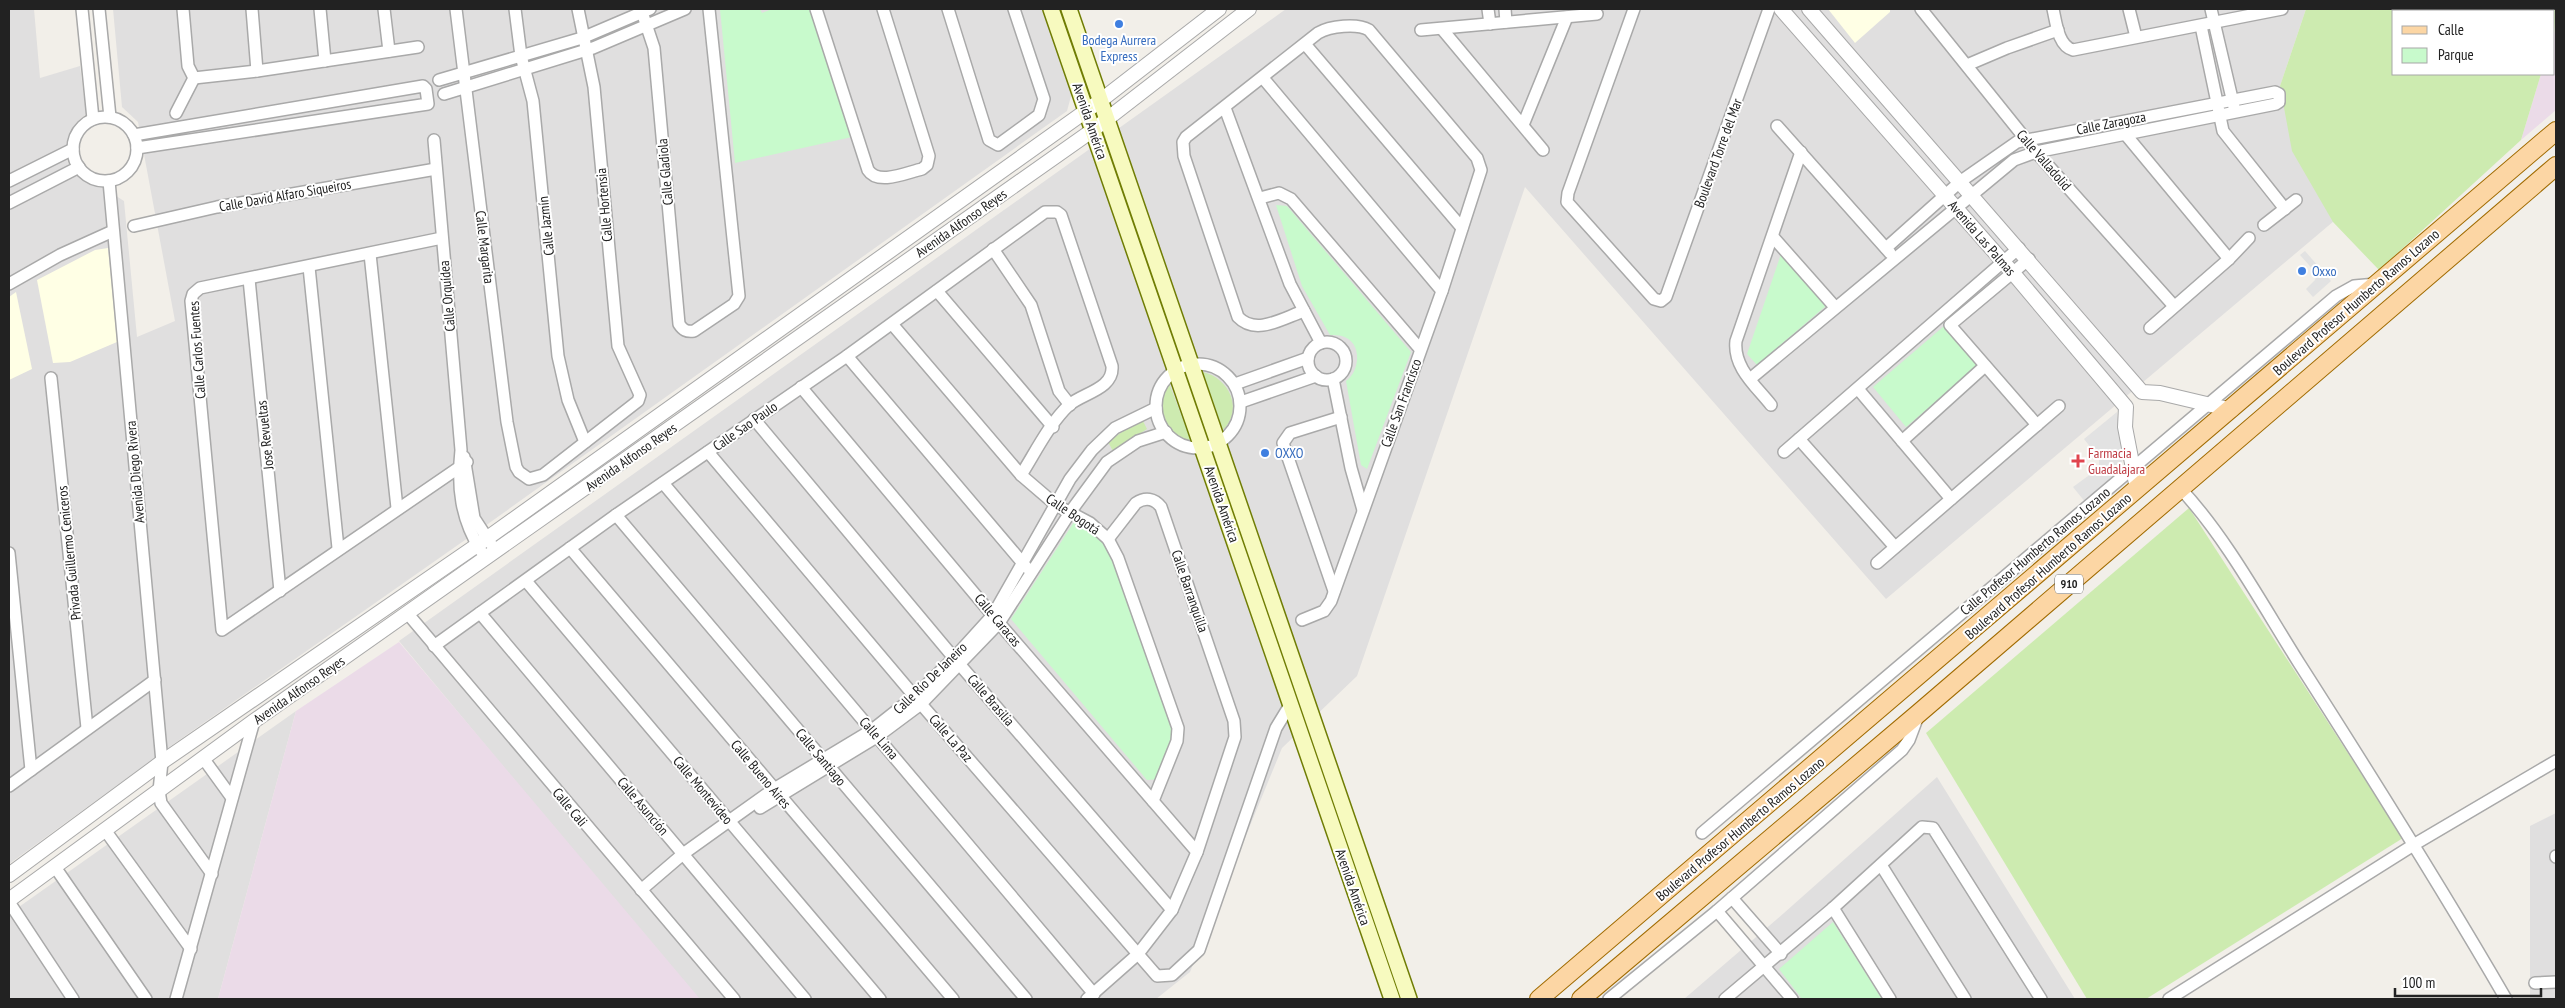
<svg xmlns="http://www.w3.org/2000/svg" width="2565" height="1008" viewBox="0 0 2565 1008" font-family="'PT Sans Narrow',sans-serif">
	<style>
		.residential { fill: #e0dfdf }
		.industrial { fill: #ebdbe8 }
		.education { fill: #ffffe5 }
		.grass { fill: #cdebb0 }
		.park { fill: #c8facc }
		.parking { fill: #e2e2e2 }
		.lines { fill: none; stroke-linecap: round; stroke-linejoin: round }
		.minor-casing { stroke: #a9a9a9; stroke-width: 14 }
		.tertiary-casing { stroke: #a9a9a9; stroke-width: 16 }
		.secondary-casing { stroke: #707d05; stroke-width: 18 }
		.primary-casing { stroke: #a06b00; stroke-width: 20 }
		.minor { stroke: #fff; stroke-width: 11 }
		.tertiary { stroke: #fff; stroke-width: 14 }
		.secondary { stroke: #f7fabf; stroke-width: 15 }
		.primary { stroke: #fcd6a4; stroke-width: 18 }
		.shop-dot { fill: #3f7fe0; stroke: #fff; stroke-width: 2 }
		.health-dot { fill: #e0444e; stroke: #fff; stroke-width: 2 }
		.labels { text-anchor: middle; stroke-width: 4; stroke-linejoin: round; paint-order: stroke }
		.shield { fill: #fff; stroke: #646464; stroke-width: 1 }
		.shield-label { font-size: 12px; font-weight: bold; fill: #222 }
		.shop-label { font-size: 14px; fill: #366cbe; stroke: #fff; text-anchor: start }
		.street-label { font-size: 14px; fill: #222; stroke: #fff }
		.health-label { font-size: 14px; fill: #be3a42; stroke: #fff; text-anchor: start }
	</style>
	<rect width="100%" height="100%" fill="#f2efe9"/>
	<g class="residential">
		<polygon points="9,9 34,9 40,78 80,66 86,114 76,123 69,138 67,159 69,166 124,201 137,337 175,321 138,122 122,107 113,9 1048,9 1074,85 1067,111 485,526 175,743 9,864"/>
		<polygon points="1286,9 2306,9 2280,86 2334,221 1886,599 1525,187 1357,676 1282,748 1190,972 1156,999 696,999 399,641"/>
		<polygon points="296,711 218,999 9,999 9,914"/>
		<polygon points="1937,777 2075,999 1684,999 1784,913"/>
		<polygon points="2556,813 2556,999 2530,999 2530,826"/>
	</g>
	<g class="industrial">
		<polygon points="2556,26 2556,110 2521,140 2541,74 2554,74 2554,34"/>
		<polygon points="399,642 700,999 218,999 296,711"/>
	</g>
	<g class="education">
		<polygon points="1828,9 1890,9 1890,12 1855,43"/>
		<polygon points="108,248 117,342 70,362 53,363 37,280 95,250"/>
		<polygon points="16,292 32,369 9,380 9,297"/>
	</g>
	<g class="grass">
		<polygon points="2306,9 2556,9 2554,34 2554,11 2394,11 2394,74 2541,74 2521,140 2379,270 2333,222 2292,151 2280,86"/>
		<path d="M1203,372C1229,378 1244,409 1223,430Z"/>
		<path d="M1169,383L1191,441C1160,435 1152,408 1169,383Z"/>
		<polygon points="1143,421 1147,429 1113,451 1108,442 1126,429"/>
		<polygon points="2189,508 2403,838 2146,999 2087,999 1926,733"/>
	</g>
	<g class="park">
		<polygon points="720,9 760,9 762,13 772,9 811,9 852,137 735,163"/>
		<path d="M1276,205L1287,206L1411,352L1367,469L1361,465L1346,381C1360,371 1363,342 1342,336C1339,335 1334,335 1330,335L1302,286Z"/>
		<polygon points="1781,254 1827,305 1757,365 1747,354"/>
		<polygon points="1944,326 1978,366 1906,427 1873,387"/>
		<polygon points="1076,519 1100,536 1114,556 1175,730 1160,779 1147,780 1011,619"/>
		<polygon points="1833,922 1882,999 1802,999 1779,969"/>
	</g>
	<g class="parking">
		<polygon points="2305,251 2331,281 2313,297 2306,289 2315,280 2317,274 2300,255"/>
		<polygon points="2117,412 2123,459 2117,476 2086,503 2073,487 2099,468 2099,458 2084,439"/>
	</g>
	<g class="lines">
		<g class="minor-casing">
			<g id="minor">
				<polyline points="82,9 93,119"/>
				<polyline points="99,9 110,117"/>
				<polyline points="183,9 188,66 194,78"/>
				<polyline points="252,9 257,71"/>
				<polyline points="320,9 325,61"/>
				<polyline points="384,9 389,51"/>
				<polyline points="456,9 507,422 516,467 519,472 529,479 543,475 638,401 640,395 618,346 594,87 578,9"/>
				<polyline points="515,9 521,56 533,101 558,356 568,400 585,442"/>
				<path d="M641,9L654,48L679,324C683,330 686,332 694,331L734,304L739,296L709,9"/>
				<path d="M816,9L868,170C878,186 908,172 922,169L927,165L929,156L883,9"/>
				<polyline points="948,9 989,140 998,145 1039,115 1044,99 1014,9"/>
				<polyline points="1488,9 1490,24"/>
				<polyline points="1505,9 1506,22"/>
				<polyline points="1634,9 1568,193 1567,202 1654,299 1661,301 1666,297 1769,9"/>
				<polyline points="1921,9 2036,152 2174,306"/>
				<path d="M2053,9C2056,22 2058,46 2073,50L2282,9"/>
				<polyline points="2129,9 2136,37"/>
				<polyline points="2211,9 2234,107"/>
				<polyline points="2201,26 2223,131 2285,209"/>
				<polyline points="1442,29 1543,150"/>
				<polyline points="1421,30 1597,14"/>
				<polyline points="1305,44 1462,228"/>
				<polyline points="1967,65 2007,48 2058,30"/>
				<polyline points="194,78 257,71 418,47"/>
				<polyline points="1263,78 1442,291"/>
				<polyline points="439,80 582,38 650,9"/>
				<polyline points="444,94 593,48 685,9"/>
				<polyline points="1225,108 1290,284 1321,343"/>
				<polyline points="176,113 194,78"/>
				<circle cx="105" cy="149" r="32"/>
				<polyline points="1523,125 1567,17"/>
				<polyline points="1777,126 1890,253"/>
				<polyline points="134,135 423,86 426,89 428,104 137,148"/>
				<polyline points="2126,135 2229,259"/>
				<path d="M434,140L461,450C457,488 461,519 481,551"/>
				<polyline points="9,181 73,149"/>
				<polyline points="109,181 162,762 159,791 161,803 212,874"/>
				<polyline points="1260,198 1279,193 1291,199 1420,349"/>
				<polyline points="9,203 79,167"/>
				<polyline points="2264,225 2296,200"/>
				<polyline points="134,226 217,207 436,169"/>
				<polyline points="1773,237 1835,307"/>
				<polyline points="442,238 200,288 193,294 191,301 222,630 467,462"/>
				<polyline points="993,249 1031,305 1059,391 1070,405"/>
				<polyline points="370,254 397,508"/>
				<polyline points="2029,259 1950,325 2037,425"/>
				<polyline points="309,267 338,548"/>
				<polyline points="249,279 280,591"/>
				<polyline points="9,284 60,255 113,231"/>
				<polyline points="937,291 1053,427"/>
				<polyline points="892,324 1021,475 1056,505 1090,523 1108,539 1118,558 1178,728 1177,741 1153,801"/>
				<polyline points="2150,328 2229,259 2249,238"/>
				<circle cx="1327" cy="361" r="19"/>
				<polyline points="847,356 1027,568"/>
				<circle cx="1198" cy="406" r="42"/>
				<polyline points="51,378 87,728"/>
				<polyline points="1333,379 1351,468 1363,510"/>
				<polyline points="1750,379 2014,160 2036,152 2276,104 2279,102 2279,94 2275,92 2017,142 1961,181 1886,248"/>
				<polyline points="1235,384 1308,358"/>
				<polyline points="801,387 999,623 1197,852"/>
				<polyline points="1858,389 1951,499"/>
				<polyline points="1241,402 1316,376"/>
				<path d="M1771,405C1755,385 1733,367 1736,341L1801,152"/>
				<polyline points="754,419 954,658 1172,910"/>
				<polyline points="1799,439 1895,547"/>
				<polyline points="1902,441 1985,366"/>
				<polyline points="708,452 921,704 1157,976 1172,975 1199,950 1276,728 1290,705"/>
				<polyline points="1784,452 2019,248"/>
				<polyline points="464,457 474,518 491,544"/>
				<polyline points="663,483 1094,994"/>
				<path d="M2180,488C2226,537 2263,606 2299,663C2370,774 2440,885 2506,999"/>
				<polyline points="616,515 1026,999"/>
				<polyline points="570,548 953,999"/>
				<polyline points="9,553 31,770"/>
				<polyline points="1877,563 2059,406"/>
				<polyline points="526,581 880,999"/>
				<polyline points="1334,591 1283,443 1290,433 1341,417"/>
				<polyline points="480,613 805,999"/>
				<polyline points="408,614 734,999"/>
				<path d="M1302,620L1324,611L1331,601L1442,291L1481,170L1477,158L1369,30C1357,23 1330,26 1318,33L1186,137L1183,142L1184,156L1238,317C1256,336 1283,318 1304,311"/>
				<path d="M434,646L616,515L847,356L1045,212H1057L1061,215L1112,366C1114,389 1083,393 1069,405C1049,424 1035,453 1021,475"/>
				<polyline points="203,758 232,798"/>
				<polyline points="9,786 155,680"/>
				<polyline points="760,808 878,736 921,704 999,623 1071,511 1107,462 1138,441 1166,432"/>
				<polyline points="105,830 191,949"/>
				<polyline points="1702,833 2336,296 2354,286 2376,284"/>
				<polyline points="2556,856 2556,857"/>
				<polyline points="1881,865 1965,999"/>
				<polyline points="55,867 146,999"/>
				<polyline points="641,890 683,854 729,821 774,789 872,730 915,696 954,658 993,615 1070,479 1092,450 1115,428 1156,408"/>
				<polyline points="1732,898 1781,954"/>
				<polyline points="9,902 73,999"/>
				<polyline points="1833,908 1890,999"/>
				<polyline points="1717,911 1792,999"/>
				<polyline points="2535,983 2556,982"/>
				<polyline points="176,999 254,721"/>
				<path d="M1087,999L1138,954L1172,910L1197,852L1235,737L1234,721L1161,507C1154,498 1145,497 1136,503L1108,539"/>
				<polyline points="1609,999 1717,911 1902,750 1909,740 1918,716"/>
				<polyline points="1725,999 1833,908 1922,827 1933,828 2041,999"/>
				<polyline points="2169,999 2415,844 2556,761"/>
			</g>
		</g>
		<g class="tertiary-casing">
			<g id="tertiary">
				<polyline points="1781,9 2013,273 2126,407 2125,427 2137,489"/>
				<polyline points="1809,9 2142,392 2160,393 2232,410"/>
				<polyline points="9,875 162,762 486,539 1100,101 1219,9"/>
				<polyline points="9,900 254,721 1093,130 1249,9"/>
			</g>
		</g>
		<g class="secondary-casing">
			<g id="secondary">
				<polyline points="1051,9 1392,999"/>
				<polyline points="1069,9 1409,999"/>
			</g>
		</g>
		<g class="primary-casing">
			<g id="primary">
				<polyline points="1539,999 2556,131"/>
				<polyline points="1581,999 1919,713 2556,166"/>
			</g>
		</g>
		<use href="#minor" class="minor"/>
		<use href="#tertiary" class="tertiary"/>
		<use href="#secondary" class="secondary"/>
		<use href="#primary" class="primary"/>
	</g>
	<g class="shop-dot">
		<circle cx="1119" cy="24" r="5"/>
		<circle cx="2302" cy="271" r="5"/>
		<circle cx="1265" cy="453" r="5"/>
	</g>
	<path class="health-dot" d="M2075.5 453.5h5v5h5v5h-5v5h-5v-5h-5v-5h5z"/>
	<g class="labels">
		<rect class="shield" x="2055" y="574.5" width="28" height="19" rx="4"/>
		<g class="shield-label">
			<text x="2069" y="588">910</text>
		</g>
		<g class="shop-label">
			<text x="1119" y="45" text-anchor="middle">Bodega Aurrera<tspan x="1119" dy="16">Express</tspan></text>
			<text x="2312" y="276">Oxxo</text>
			<text x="1275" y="458">OXXO</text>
		</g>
		<g class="street-label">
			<text transform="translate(1090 121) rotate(71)" y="5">Avenida América</text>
			<text transform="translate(2111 123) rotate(-11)" y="5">Calle Zaragoza</text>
			<text transform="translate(1718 153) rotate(-70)" y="5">Boulevard Torre del Mar</text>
			<text transform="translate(2044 160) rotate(49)" y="5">Calle Valladolid</text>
			<text transform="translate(665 172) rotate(-95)" y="5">Calle Gladiola</text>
			<text transform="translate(285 195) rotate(-10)" y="5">Calle David Alfaro Siqueiros</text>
			<text transform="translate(604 205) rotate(-95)" y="5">Calle Hortensia</text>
			<text transform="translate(961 223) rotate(-35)" y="5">Avenida Alfonso Reyes</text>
			<text transform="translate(546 226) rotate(-96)" y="5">Calle Jazmín</text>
			<text transform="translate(1982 238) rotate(49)" y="5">Avenida Las Palmas</text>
			<text transform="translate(485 247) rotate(83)" y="5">Calle Margarita</text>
			<text transform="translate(447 296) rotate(-95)" y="5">Calle Orquídea</text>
			<text transform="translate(2356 302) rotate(-41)" y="5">Boulevard Profesor Humberto Ramos Lozano</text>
			<text transform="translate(197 350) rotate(-94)" y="5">Calle Carlos Fuentes</text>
			<text transform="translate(1401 403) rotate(-70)" y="5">Calle San Francisco</text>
			<text transform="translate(745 426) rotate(-35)" y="5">Calle Sao Paulo</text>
			<text transform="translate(265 435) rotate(-96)" y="5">Jose Revueltas</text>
			<text transform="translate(631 457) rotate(-35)" y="5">Avenida Alfonso Reyes</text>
			<text transform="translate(135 472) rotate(-95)" y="5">Avenida Diego Rivera</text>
			<text transform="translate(1222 504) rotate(71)" y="5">Avenida América</text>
			<text transform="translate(1073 514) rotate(34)" y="5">Calle Bogotá</text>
			<text transform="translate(2035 551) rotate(-40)" y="5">Calle Profesor Humberto Ramos Lozano</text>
			<text transform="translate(69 553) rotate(-96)" y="5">Privada Guillermo Ceniceros</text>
			<text transform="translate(2048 566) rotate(-41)" y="5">Boulevard Profesor Humberto Ramos Lozano</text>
			<text transform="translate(1190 591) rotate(71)" y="5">Calle Barranquilla</text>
			<text transform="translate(998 620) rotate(50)" y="5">Calle Caracas</text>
			<text transform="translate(930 678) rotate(-44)" y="5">Calle Río De Janeiro</text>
			<text transform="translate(299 690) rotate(-35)" y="5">Avenida Alfonso Reyes</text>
			<text transform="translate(991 700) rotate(49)" y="5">Calle Brasilia</text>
			<text transform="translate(879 738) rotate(49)" y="5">Calle Lima</text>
			<text transform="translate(951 738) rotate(49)" y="5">Calle La Paz</text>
			<text transform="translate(821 757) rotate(50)" y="5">Calle Santiago</text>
			<text transform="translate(761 774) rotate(50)" y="5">Calle Bueno Aires</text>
			<text transform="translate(703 790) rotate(50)" y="5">Calle Montevideo</text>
			<text transform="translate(643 806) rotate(50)" y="5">Calle Asunción</text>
			<text transform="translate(570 807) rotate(50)" y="5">Calle Cali</text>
			<text transform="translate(1740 829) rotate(-40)" y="5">Boulevard Profesor Humberto Ramos Lozano</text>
			<text transform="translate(1353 887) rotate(71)" y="5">Avenida América</text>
		</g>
		<g class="health-label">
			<text x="2088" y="458">Farmacia<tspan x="2088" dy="16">Guadalajara</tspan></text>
		</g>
	</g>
	<rect width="2565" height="1008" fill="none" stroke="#222222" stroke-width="20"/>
	<rect x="2392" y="10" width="162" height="65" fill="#ffffff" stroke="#a7a7a7"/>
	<rect x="2402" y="26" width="25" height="8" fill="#fcd6a4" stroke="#a7a7a7"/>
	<text x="2438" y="35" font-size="15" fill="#222222">Calle</text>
	<rect x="2402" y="48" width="25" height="15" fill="#c8facc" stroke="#a7a7a7"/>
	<text x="2438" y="60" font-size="15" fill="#222222">Parque</text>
	<path d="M2395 988v8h146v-8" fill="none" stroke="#222222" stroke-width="2.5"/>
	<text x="2402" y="988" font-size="15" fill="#222222" stroke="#ffffff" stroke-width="4" paint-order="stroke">100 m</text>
</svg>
